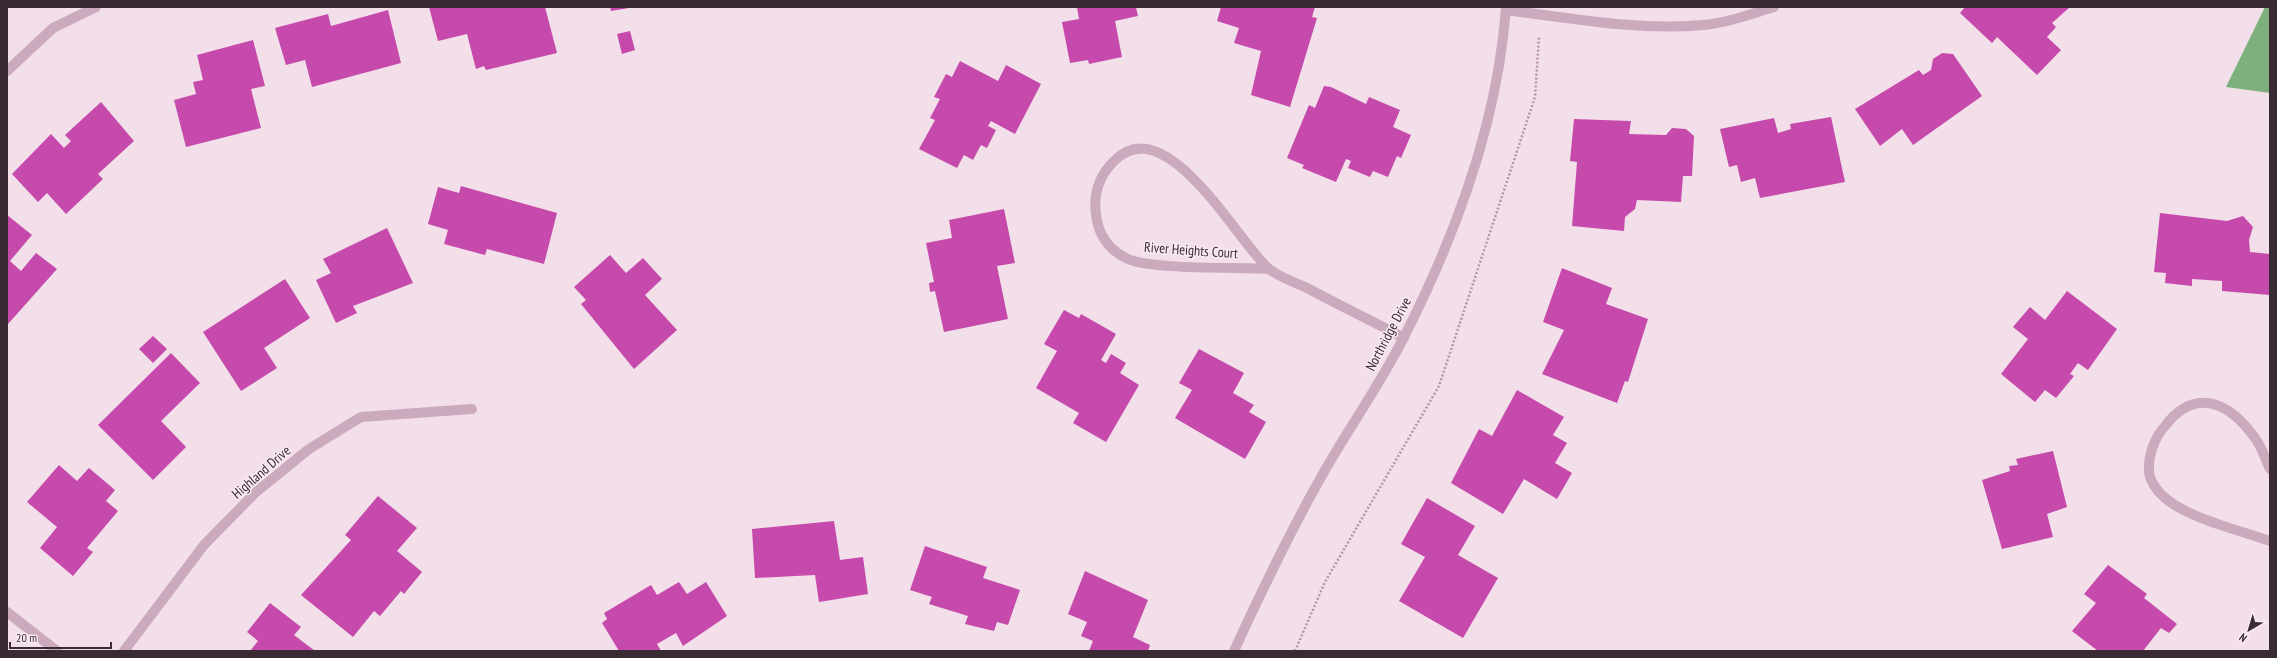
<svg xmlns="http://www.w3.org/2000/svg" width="2277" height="658" viewBox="0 0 2277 658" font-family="'PT Sans Narrow',sans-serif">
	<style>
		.water { fill: #7eb07e }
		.building { fill: #c54aab }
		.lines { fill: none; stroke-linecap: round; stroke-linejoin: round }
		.path { stroke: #b794a9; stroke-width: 2.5; stroke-dasharray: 2 2; stroke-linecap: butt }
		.minor { stroke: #cbaabd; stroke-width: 10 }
		.labels { text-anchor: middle; stroke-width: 3; stroke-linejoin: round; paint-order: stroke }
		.street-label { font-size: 14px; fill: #392a34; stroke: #faebf2 }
	</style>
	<rect width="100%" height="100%" fill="#f3dfe9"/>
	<polygon class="water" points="2265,7 2270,7 2270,93 2226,87"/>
	<g class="building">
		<polygon points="429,7 545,7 557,53 486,70 484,66 476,69 467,34 438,41"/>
		<polygon points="610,7 629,7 629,8 611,11"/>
		<polygon points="1077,7 1136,7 1138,16 1115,21 1122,57 1089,64 1088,60 1070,63 1062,22 1079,19"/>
		<polygon points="1221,7 1315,7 1312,17 1317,18 1290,107 1251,95 1261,51 1234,43 1239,28 1217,21"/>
		<polygon points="1965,7 2070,7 2052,23 2056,27 2047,37 2061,50 2037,75 1997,37 1992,43 1960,13"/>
		<polygon points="388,10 401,63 312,87 305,60 286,65 275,28 328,14 331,26"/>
		<polygon points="630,31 635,50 622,54 617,34"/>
		<polygon points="253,40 265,86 251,89 261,128 186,147 174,100 196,94 193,82 203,80 197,55"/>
		<polygon points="1942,53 1953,54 1982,96 1913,145 1902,129 1880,146 1855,109 1919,70 1923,75 1931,70 1933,59"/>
		<polygon points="960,61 998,81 1006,65 1041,84 1015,134 991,121 988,126 996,130 987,148 981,145 973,160 964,155 957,168 919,149 935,120 930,118 940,99 934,97 946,74 952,77"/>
		<polygon points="1324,86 1331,87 1366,104 1369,97 1400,110 1393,127 1411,135 1401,158 1397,156 1388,177 1373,171 1370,177 1348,168 1351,161 1346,159 1336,182 1302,168 1304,165 1287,158 1309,105 1315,108"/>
		<polygon points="101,102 134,141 98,174 103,179 66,214 47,193 38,202 12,174 51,134 64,148 71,141 65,135"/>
		<polygon points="1831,117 1845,182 1760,198 1755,178 1741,182 1737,165 1729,167 1720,129 1774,118 1778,133 1791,129 1790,124"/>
		<polygon points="1574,119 1631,121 1629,134 1666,135 1672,128 1686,129 1694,136 1692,176 1683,176 1681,202 1637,200 1635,209 1625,217 1624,231 1572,226 1577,162 1570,161"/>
		<polygon points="461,186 557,213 544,264 487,249 485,255 444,244 448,230 428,224 438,187 459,193"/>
		<polygon points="1004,209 1015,263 997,266 1008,319 944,332 935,291 930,292 929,283 934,282 926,243 952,238 949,220"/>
		<polygon points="2160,213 2227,221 2243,216 2253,227 2249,240 2250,252 2270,254 2270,295 2222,291 2222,281 2192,279 2192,286 2165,283 2166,273 2154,272"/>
		<polygon points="7,215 32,235 10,261 21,271 36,253 57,269 8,324"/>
		<polygon points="387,228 413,283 353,306 357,313 336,323 316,280 331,273 323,259"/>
		<polygon points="610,255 626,273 643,258 662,279 645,295 677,330 634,369 581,304 586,300 574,287"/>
		<polygon points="1562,268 1612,288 1606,304 1648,319 1628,382 1625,381 1617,403 1542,374 1564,330 1543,322"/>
		<polygon points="285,279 310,318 264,348 277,368 241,391 203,332"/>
		<polygon points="2067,291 2117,329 2088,370 2078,363 2070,374 2074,376 2056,398 2045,390 2035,402 2001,374 2028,339 2013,327 2030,307 2045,320"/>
		<polygon points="1064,310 1079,318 1081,314 1116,334 1101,360 1106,363 1111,354 1126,363 1120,373 1139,385 1106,442 1073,423 1079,413 1036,388 1057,351 1044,344"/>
		<polygon points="153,336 167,349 153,363 139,349"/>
		<polygon points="1199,349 1244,373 1233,393 1254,405 1249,412 1266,422 1245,459 1175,418 1192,390 1179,383"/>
		<polygon points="171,353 200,383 161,421 186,447 153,480 98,425"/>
		<polygon points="1517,390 1564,417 1553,435 1567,443 1555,463 1572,473 1557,499 1524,479 1503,514 1451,483 1479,429 1492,436"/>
		<polygon points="2053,451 2067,507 2047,514 2053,537 2002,549 1982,480 2010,471 2009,466 2018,465 2016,459"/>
		<polygon points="59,465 77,481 89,468 115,490 106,501 118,511 87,548 93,552 73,576 40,548 57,527 27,502"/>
		<polygon points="378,496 417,528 397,551 422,572 404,594 401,591 380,616 374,611 353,637 301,595 351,540 345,535"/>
		<polygon points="1427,498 1475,526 1458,555 1498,578 1463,638 1399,601 1425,557 1401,544"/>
		<polygon points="834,521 840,560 863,557 868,594 819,602 815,575 755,578 752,529"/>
		<polygon points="925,546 987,567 983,578 1020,590 1008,625 997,622 994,631 965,624 968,616 929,604 932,597 910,590"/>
		<polygon points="2108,565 2147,594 2144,598 2177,624 2169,633 2161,628 2143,651 2098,651 2072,631 2096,603 2084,594"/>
		<polygon points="1085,571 1148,600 1133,637 1150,645 1148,651 1089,651 1093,641 1081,636 1087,622 1068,614"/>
		<polygon points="679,582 687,594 706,582 727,616 683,646 676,633 657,644 661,651 619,651 602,623 607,619 604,613 651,585 657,595"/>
		<polygon points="270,603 301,627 294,635 315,651 250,651 258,641 247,632"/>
	</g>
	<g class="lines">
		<polyline class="path" points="1295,651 1325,582 1439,386 1535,97 1539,37"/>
		<g class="minor">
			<path d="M1506,10C1570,18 1638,31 1703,25C1727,23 1751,14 1774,7"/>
			<polyline points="7,71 53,28 96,7"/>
			<path d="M1268,269C1240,267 1146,270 1126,258C1108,249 1098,234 1096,214C1093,193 1099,176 1114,161C1166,108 1237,241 1268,268C1278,277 1295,282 1307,288C1339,305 1372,321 1404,338"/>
			<path d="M2270,469C2265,459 2262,447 2255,438C2230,403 2196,386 2165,426C2155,437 2148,455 2149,471C2149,480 2157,491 2164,497C2187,518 2239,530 2270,541"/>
			<polyline points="7,612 57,651"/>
			<polyline points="124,651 204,545 256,492 309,449 361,417 472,409"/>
			<path d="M1234,651C1263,588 1293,525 1328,465C1353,422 1382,381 1404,337C1456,235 1498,121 1506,7"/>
		</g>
	</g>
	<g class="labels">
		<g class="street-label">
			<text transform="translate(1191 250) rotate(4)" y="5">River Heights Court</text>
			<text transform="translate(1388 334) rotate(-62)" y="5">Northridge Drive</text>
			<text transform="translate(261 472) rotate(-41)" y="5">Highland Drive</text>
		</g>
	</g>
	<rect width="2277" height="658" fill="none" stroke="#392a34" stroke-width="16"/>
	<g transform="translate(2249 630) rotate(218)" stroke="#faebf2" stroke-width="3" paint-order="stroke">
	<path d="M0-3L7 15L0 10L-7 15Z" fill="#392a34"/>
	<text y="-6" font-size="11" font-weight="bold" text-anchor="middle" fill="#392a34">N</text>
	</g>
	<path d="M10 642v6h101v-6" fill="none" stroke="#392a34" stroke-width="2"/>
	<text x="16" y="642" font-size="12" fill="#392a34" stroke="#faebf2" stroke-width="3" paint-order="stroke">20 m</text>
</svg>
